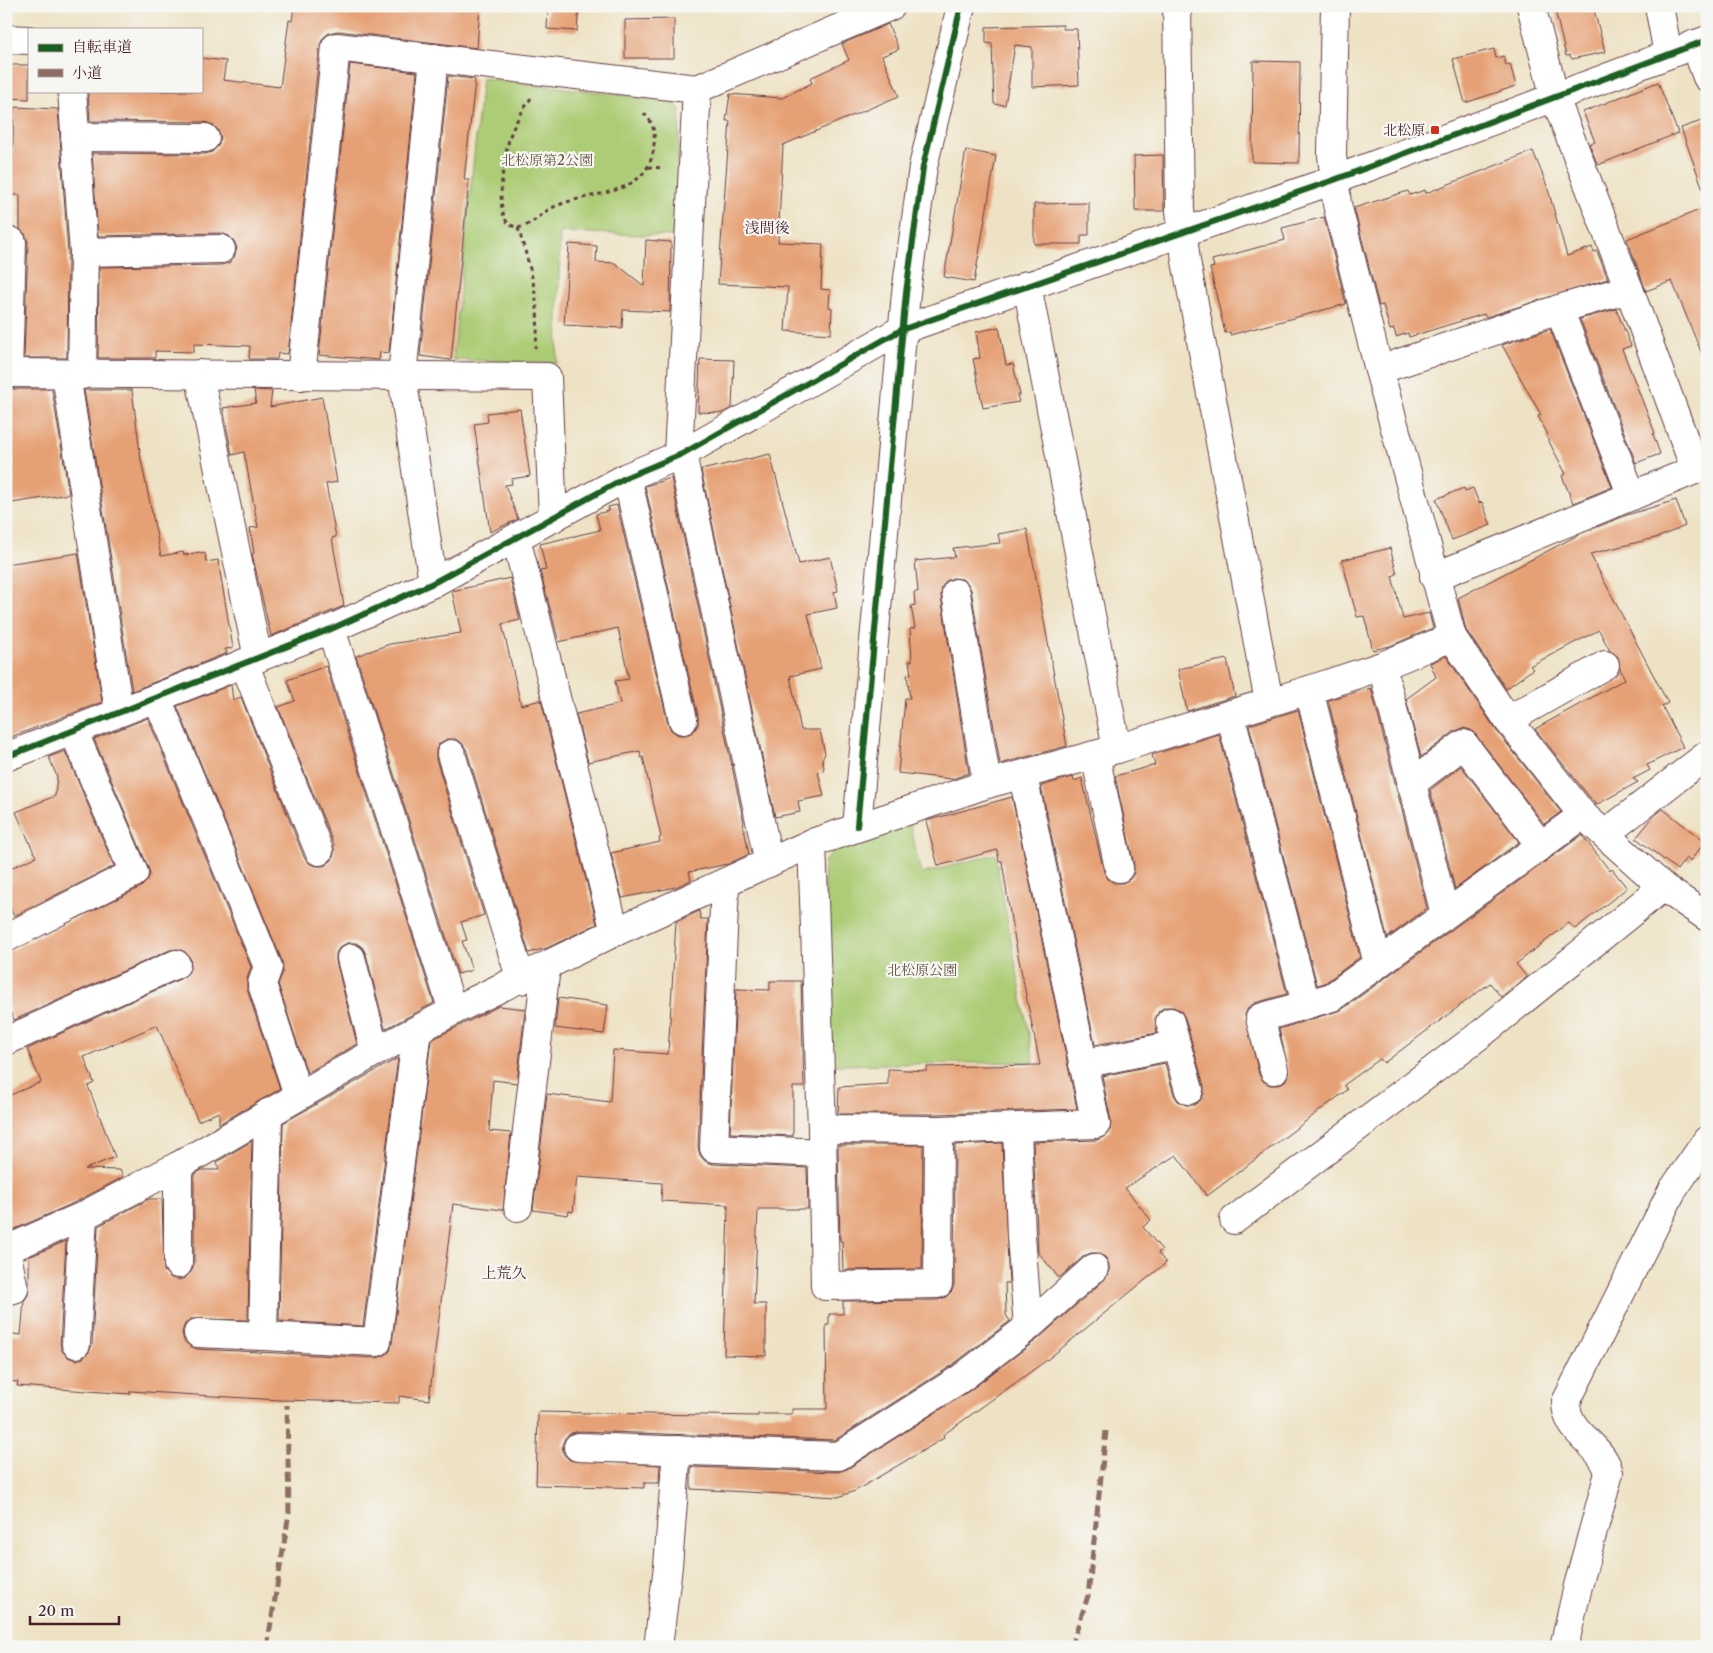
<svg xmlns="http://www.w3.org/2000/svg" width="1713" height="1653" viewBox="0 0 1713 1653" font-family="'Libre Caslon Text','Noto Serif JP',serif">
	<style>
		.green { fill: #accc74; stroke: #7b7650 }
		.building { fill: #e6a074 }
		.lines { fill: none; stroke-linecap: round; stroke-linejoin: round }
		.minor-casing { stroke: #633c42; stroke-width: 30 }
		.path { stroke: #633c42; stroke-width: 3; stroke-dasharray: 4 4; stroke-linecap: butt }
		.minor { stroke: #fff; stroke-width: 28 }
		.quiet { stroke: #8d6e63; stroke-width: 5; stroke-dasharray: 10 5; stroke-linecap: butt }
		.cycleway-casing { stroke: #f6f6f2; stroke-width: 9 }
		.cycleway { stroke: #1b5e20; stroke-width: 6 }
		.poi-dot { fill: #c8321e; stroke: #f6f6f2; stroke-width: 2 }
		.labels { text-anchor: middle; stroke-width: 4.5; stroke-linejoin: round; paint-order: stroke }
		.poi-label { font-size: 14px; fill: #4a1f2b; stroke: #f6f6f2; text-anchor: end }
		.park-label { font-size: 14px; fill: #675341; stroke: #f6f6f2 }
		.neighbourhood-label { font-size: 15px; fill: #4a1f2b; stroke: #f6f6f2 }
	</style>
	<rect width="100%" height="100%" fill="#f6f6f2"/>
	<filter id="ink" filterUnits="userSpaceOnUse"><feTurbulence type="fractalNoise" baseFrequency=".02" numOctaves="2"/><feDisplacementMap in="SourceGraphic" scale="10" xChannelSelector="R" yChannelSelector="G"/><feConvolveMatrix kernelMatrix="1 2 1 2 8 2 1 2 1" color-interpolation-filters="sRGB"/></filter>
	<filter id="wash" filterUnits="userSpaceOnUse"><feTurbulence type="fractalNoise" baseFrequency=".0096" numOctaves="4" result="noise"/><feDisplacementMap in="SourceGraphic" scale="20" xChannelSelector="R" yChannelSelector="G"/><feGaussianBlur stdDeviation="1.12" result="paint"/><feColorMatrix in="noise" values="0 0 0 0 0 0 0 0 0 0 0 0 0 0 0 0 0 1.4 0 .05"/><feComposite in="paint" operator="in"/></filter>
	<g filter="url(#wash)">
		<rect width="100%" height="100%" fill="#eee2c4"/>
		<g class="green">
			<polygon points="482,78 672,101 680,110 675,236 560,232 557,363 453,360"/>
			<polygon points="909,818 921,874 995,854 1034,1062 831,1065 824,862 837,846"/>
		</g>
		<g id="blocks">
			<g class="building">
				<polygon points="294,6 480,6 477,48 338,31 329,33 323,38 320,45 288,354 278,353 277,359 249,359 250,346 194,344 194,352 155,351 155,358 98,358 99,267 221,265 229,263 234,257 237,248 234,241 229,236 221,233 98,236 92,153 205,154 212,152 218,146 221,138 218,130 213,125 205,122 90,121 88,91 201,91 201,58 226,61 223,80 280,87 289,20 292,21"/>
				<polygon points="548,6 579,6 577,31 547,29"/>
				<polygon points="1554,6 1593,6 1605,52 1572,59 1569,55 1566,56"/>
				<polygon points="674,19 674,58 625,58 625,20"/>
				<polygon points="888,24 899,49 882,56 899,96 783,145 778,242 823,244 821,289 830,290 829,307 832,308 831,334 785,331 788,287 718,284 730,121 726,121 730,94 782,98 812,83 810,78 849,60 842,44"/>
				<polygon points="1063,25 1063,29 1077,29 1079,85 1032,87 1032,47 1015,45 1005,105 994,104 992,44 986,43 986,27"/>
				<polygon points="1494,49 1496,58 1503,56 1506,65 1510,64 1516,86 1465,103 1453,59"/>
				<polygon points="1253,61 1300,62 1299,163 1252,162"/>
				<polygon points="350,64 417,72 389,353 380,352 379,360 319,355"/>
				<polygon points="6,65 29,65 29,99 6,98"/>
				<polygon points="448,76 474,79 475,81 464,180 469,180 451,360 420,356"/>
				<polygon points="1658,82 1678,133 1598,165 1589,144 1595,142 1583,112"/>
				<polygon points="14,107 58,109 68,252 67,358 24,358 28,242 25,234 20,229 20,195 11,195"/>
				<polygon points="1707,119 1707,191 1704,192 1681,128"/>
				<polygon points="966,150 996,156 974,282 944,277"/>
				<polygon points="1533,151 1547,186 1567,256 1592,247 1594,252 1597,251 1608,279 1486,317 1484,314 1409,337 1408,333 1396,337 1394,329 1390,330 1383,305 1379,306 1354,208 1408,191 1410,195 1425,190 1426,193"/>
				<polygon points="1163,155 1164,211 1135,211 1134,156"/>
				<polygon points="1089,203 1089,235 1081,235 1081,244 1034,244 1034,204"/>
				<polygon points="1707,207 1707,364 1706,364 1672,281 1646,291 1627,239"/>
				<polygon points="1324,217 1346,304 1230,335 1230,332 1225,333 1210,268 1214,267 1212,260 1285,240 1282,228"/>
				<polygon points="646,240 671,242 670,312 623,310 622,328 564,325 569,244 597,246 596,262 615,263 644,286"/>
				<polygon points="1616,309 1631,346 1622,349 1655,433 1653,434 1660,454 1636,463 1580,319"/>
				<polygon points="999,327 1006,365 1013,364 1020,395 1017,395 1019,402 983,408 973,359 980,358 976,332"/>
				<polygon points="1550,329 1612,487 1573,503 1562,476 1566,474 1546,436 1548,435 1538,416 1541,415 1502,345"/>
				<polygon points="700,359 734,360 732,408 722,413 698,412"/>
				<polygon points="6,389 52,389 69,494 6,504"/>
				<polygon points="84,390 132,390 141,460 161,556 183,552 184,555 200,552 201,554 205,553 206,562 218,560 233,648 225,649 227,653 132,691"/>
				<polygon points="254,390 272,391 270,407 322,397 337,482 326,484 336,537 332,538 344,606 271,636 252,554 254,553 250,528 258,527 244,452 232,455 223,408 256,403"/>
				<polygon points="520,409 530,476 511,479 512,484 505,485 518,519 490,532 474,424 488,422 487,413"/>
				<polygon points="770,454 799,564 830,557 838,591 834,592 837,608 808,614 821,669 790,676 801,730 820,730 825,754 822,759 824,767 823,771 818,772 824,796 798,801 800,812 775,817 701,470"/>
				<polygon points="671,478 744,823 743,823 749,854 728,864 689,872 691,880 676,887 622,898 611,853 660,842 659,838 661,837 643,757 641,758 640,751 588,762 576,714 620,704 615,681 629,679 618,628 559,642 540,571 546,570 540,544 600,530 596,514 609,511 608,507 617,505 668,724 671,730 678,735 687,735 694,731 698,725 698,716 645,486"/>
				<polygon points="1464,488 1465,491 1473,488 1479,503 1482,502 1491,525 1452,540 1436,499"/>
				<polygon points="1676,500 1685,526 1659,537 1590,554 1668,703 1662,706 1683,747 1647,765 1650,770 1633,779 1638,782 1596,805 1535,729 1625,679 1620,669 1618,657 1610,651 1599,630 1530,666 1533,669 1506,689 1466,630 1458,598 1582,533 1627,515"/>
				<polygon points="1027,529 1067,746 1000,764 971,590 968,584 962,579 953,578 946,581 942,587 941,596 969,773 952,779 898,773 905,698 910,698 907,675 911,674 909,661 912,661 910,629 915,628 911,606 915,605 914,592 918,592 915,561 955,557 953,548 1000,543 998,534"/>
				<polygon points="1390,548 1397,574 1392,576 1403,619 1429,613 1433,628 1390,646 1373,650 1364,616 1357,617 1342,560"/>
				<polygon points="78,553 102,702 6,739 6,564"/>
				<polygon points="510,578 520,620 502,624 521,705 541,700 597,924 547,948 529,953 466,749 462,743 455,739 446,739 439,744 436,750 436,759 484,915 461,922 467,940 462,941 472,970 458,974 356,656 390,644 461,633 452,591"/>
				<polygon points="1446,656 1496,730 1561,812 1544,824 1476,735 1471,730 1463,728 1455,731 1421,757 1406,699 1436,677 1430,663"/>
				<polygon points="1227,659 1235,696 1187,711 1178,669"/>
				<polygon points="326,666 434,1003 385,1029 366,954 362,947 356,943 347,943 340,947 336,953 336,961 357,1044 307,1073 278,984 283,972 282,961 177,706 231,685 233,700 241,697 304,857 310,864 317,866 324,866 332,860 334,853 334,845 278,707 295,701 287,680"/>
				<polygon points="1371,688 1427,908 1387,938 1328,700"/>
				<polygon points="1298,710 1360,957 1325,983 1317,985 1249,725"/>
				<polygon points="148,718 251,967 247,979 247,989 280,1089 219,1124 219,1112 198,1121 157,1025 84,1057 94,1083 88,1086 115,1157 85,1169 120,1170 123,1177 76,1202 6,1233 6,1097 41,1082 27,1049 182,978 188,973 191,966 190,958 185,952 178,949 170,950 14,1020 6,1002 6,953 141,887 147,881 150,874 148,867 94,739"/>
				<polygon points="1219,734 1287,994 1255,1003 1248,1008 1245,1015 1259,1074 1263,1081 1270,1085 1278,1085 1285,1081 1289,1074 1279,1029 1341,1010 1582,835 1610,871 1612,869 1627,888 1575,929 1569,923 1516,964 1527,977 1501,997 1490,983 1384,1063 1380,1059 1344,1085 1347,1090 1207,1196 1176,1155 1125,1188 1151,1220 1143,1227 1162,1250 1158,1253 1166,1263 1047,1360 943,1435 944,1438 855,1491 838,1497 691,1489 691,1467 838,1472 847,1469 969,1391 1038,1339 1105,1279 1109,1272 1109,1265 1106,1258 1099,1253 1091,1253 1084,1256 1059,1278 1038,1252 1033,1142 1097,1140 1105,1136 1110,1130 1111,1121 1102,1076 1165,1063 1174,1095 1178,1101 1186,1105 1194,1105 1200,1101 1204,1094 1204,1086 1185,1018 1181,1011 1174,1007 1165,1007 1159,1011 1155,1019 1157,1033 1095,1045 1041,786 1073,777 1074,781 1082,778 1104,872 1108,879 1114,883 1123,883 1130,879 1134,873 1134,865 1115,776 1155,765 1152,755"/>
				<polygon points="65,751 114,866 14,916 6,900 6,870 36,857 16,812 55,796 57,777 49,757"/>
				<polygon points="1461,766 1519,842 1455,889 1430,790"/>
				<polygon points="1012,797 1077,1109 939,1114 838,1114 839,1087 888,1084 888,1069 927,1071 927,1067 1040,1065 1011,920 1002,861 999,861 997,850 938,866 926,821"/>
				<polygon points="1663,809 1705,842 1690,861 1686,858 1677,870 1636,838 1654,816"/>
				<polygon points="699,911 701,919 708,919 698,1147 700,1155 705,1161 713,1164 807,1168 808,1209 758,1209 754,1304 766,1304 766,1356 724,1355 728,1205 661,1201 662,1183 577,1177 573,1212 569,1211 568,1215 533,1210 547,1094 610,1102 613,1050 668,1054 676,922"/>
				<polygon points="770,981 801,981 804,1087 793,1087 793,1136 730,1133 736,989 770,990"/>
				<polygon points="558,998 608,1005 604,1034 555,1028"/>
				<polygon points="499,1006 525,1009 517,1083 493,1080 489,1131 511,1133 503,1210 453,1204 429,1400 399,1396 399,1403 279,1400 130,1391 130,1394 17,1386 18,1382 6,1381 6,1333 21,1335 24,1301 29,1293 29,1257 66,1241 60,1344 62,1351 68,1357 76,1360 83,1358 89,1352 92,1345 98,1226 149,1199 162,1199 164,1271 171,1278 178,1280 185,1278 191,1272 194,1264 194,1175 202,1170 219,1170 217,1162 252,1141 248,1320 191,1319 185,1324 182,1332 184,1341 190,1346 197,1349 376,1358 384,1356 390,1351 392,1344 431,1040"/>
				<polygon points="398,1058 363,1326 279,1321 283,1123"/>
				<polygon points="1002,1143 1009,1283 1005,1283 1006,1315 1010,1321 951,1366 835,1440 579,1431 571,1433 565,1438 562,1446 564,1455 570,1460 660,1465 659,1483 644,1483 644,1488 536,1485 538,1412 758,1416 758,1414 792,1414 792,1409 827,1409 826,1325 829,1325 829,1314 843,1314 843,1301 938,1300 946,1297 952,1291 954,1284 955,1145"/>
				<polygon points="838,1145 923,1145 922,1269 843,1270 842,1241 840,1241"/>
			</g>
		</g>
	</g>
	<g filter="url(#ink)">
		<use href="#blocks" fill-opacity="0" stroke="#633c42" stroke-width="1"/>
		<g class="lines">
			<g class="minor-casing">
				<g id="minor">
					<polyline points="1177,6 1180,210 1186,261 1269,702"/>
					<polyline points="1335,6 1332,155 1337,204 1379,370 1452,637 1508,720 1583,815 1663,887 1707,917"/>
					<polyline points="1531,6 1555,98 1629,289 1695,469"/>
					<polyline points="1659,6 1668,54"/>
					<polyline points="6,39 29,40"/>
					<polyline points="1695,44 1707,77"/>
					<polyline points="72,91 84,252 82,375"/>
					<polyline points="75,137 205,138"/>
					<polyline points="84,252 221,249"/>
					<polyline points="1027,285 1117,749"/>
					<polyline points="1559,309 1632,496"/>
					<polyline points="1379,370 1559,309 1629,289"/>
					<polyline points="6,373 547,377 553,518"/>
					<polyline points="8,373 12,242"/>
					<polyline points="199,374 258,658"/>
					<polyline points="66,375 119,711"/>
					<polyline points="301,376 336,47 697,89 891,6"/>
					<polyline points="682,454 769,863"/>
					<polyline points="678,455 697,89"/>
					<polyline points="627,477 683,720"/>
					<polyline points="516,538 615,932"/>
					<polyline points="1434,577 1707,465"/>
					<polyline points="433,583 402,376 434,58"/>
					<polyline points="956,593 987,784"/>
					<polyline points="331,629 453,1011"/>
					<polyline points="244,663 319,851"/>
					<polyline points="1382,666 1445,914"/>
					<polyline points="1309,690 1378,964"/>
					<polyline points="157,698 268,967 262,984 298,1095"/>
					<polyline points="1230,714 1306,1004"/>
					<polyline points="1508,720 1605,665"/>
					<polyline points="451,754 521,980"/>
					<polyline points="1095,755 1119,868"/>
					<polyline points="6,757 331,629 433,583 627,477 682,454 901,330 1334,180 1707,40"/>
					<polyline points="1411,784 1464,744 1541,846"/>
					<polyline points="857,826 906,293 923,167 961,6"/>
					<polyline points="1605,834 1707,755"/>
					<polyline points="812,843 822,1129 825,1286 938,1284 939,1130"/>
					<polyline points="725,883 714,1148 822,1153"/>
					<polyline points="6,938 134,873 73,730"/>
					<polyline points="351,958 375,1052"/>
					<polyline points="1170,1022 1189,1090"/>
					<polyline points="6,1041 176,964"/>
					<polyline points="1083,1064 1175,1045"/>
					<polyline points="1274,1070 1260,1018 1332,997 1583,815"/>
					<polyline points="268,1113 263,1336 377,1342 417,1030"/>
					<polyline points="822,1129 939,1130 1096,1124 1023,776"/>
					<polyline points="178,1166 178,1264"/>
					<polyline points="518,1207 546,967"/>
					<polyline points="1234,1220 1481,1034 1663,887"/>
					<polyline points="6,1250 83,1216 178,1166 375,1052 453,1011 615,932 812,843 987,784 1117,749 1309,690 1382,666 1452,637"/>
					<polyline points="6,1251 14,1289 6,1291"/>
					<polyline points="1028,1327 1094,1268"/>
					<polyline points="198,1333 263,1336"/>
					<polyline points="76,1344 83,1216"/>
					<polyline points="578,1447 839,1456 960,1379 1028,1327 1021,1236 1017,1128"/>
					<polyline points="658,1647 668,1566 677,1450"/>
					<path d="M1564,1647L1578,1586L1609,1473C1603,1444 1566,1435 1566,1402L1672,1191L1707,1140"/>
				</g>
			</g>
			<g class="path">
				<path d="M531,98C523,110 515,122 510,136C505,152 494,209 508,223C510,225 515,227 518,228C534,224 538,216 550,209C586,189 648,201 654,146C655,131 654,122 642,112"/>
				<polyline points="648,167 664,168"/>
				<path d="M518,228C530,266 543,308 535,348"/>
			</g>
			<use href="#minor" class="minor"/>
			<g class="quiet">
				<polyline points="267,1647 289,1513 287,1405"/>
				<polyline points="1071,1647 1088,1596 1106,1431"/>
			</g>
			<g class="cycleway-casing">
				<g id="cycleway">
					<polyline points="6,757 331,629 433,583 627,477 682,454 901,330 1334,180 1707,40"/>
					<polyline points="857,826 906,293 923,167 961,6"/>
				</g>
			</g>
			<use href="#cycleway" class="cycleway"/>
		</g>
	</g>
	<rect class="poi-dot" x="1430" y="125" width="10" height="10" rx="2.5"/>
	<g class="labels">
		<g class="poi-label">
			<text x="1425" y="135">北松原</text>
		</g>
		<g class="park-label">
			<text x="547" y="165">北松原第2公園</text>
			<text x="922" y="975">北松原公園</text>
		</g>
		<g class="neighbourhood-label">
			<text x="767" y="233">浅間後</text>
			<text x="504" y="1278">上荒久</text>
		</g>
	</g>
	<rect width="1713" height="1653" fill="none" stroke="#f6f6f2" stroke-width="25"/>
	<rect x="28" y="28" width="175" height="65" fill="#f6f6f2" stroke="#b1a0a2"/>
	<rect x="38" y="44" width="25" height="8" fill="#1b5e20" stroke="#b1a0a2"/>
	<text x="72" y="52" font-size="15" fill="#4a1f2b">自転車道</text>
	<rect x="38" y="69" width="25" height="8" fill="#8d6e63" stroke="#b1a0a2"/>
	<text x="72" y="78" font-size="15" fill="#4a1f2b">小道</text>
	<path d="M30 1616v8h89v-8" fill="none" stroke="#4a1f2b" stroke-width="2.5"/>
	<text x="38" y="1616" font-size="15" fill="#4a1f2b" stroke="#f6f6f2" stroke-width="4" paint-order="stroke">20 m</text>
</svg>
